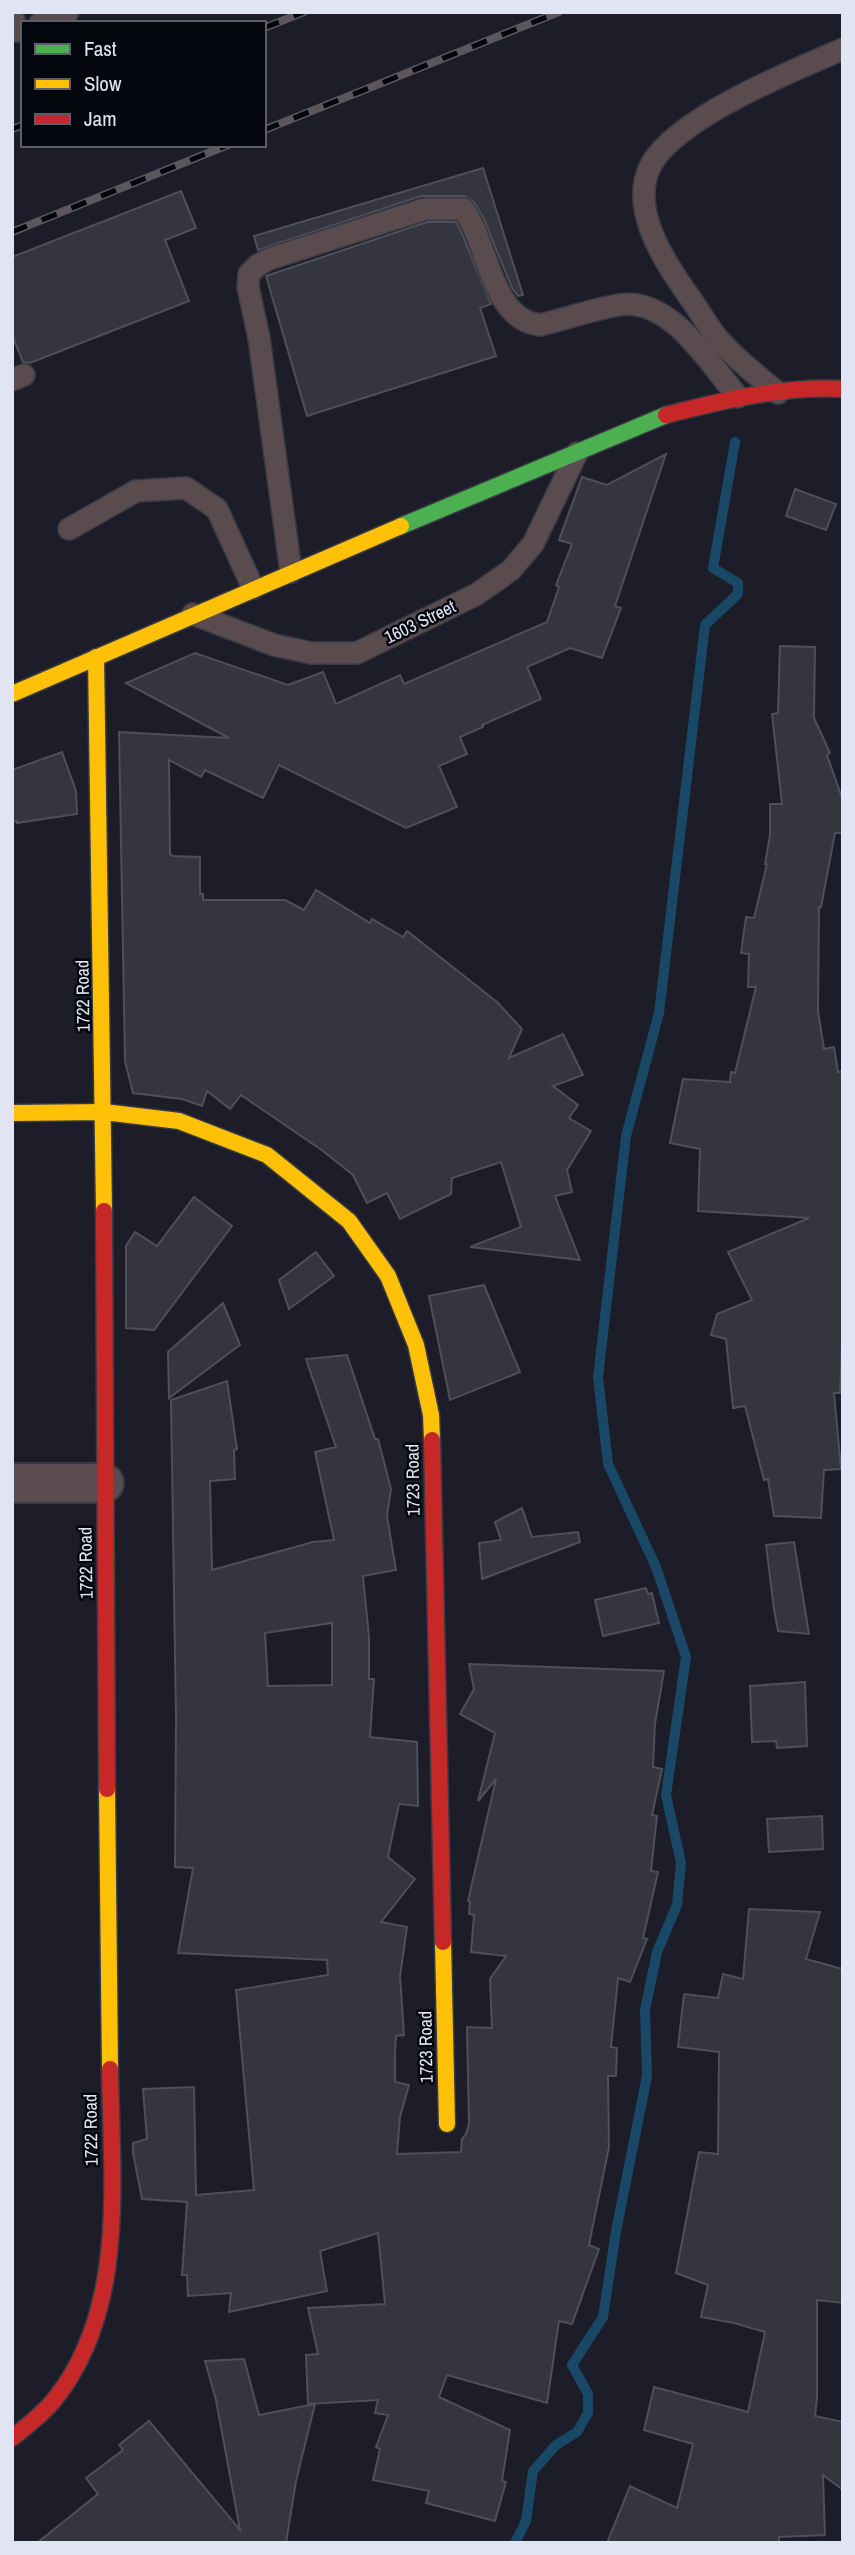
<svg xmlns="http://www.w3.org/2000/svg" width="855" height="2555" viewBox="0 0 855 2555" font-family="'Archivo Narrow',sans-serif">
	<style>
		.lines { fill: none; stroke-linecap: round; stroke-linejoin: round }
		.stream { stroke: #194866; stroke-width: 10 }
		.building { fill: #34353f; stroke: #4e4f59; stroke-width: 2; fill-rule: evenodd }
		.lane-casing { stroke: #383a44; stroke-width: 24 }
		.street-casing { stroke: #383a44; stroke-width: 42 }
		.fast-casing { stroke: #383a44; stroke-width: 19 }
		.slow-casing { stroke: #383a44; stroke-width: 19 }
		.jam-casing { stroke: #383a44; stroke-width: 19 }
		.lane { stroke: #5a4b4e; stroke-width: 21 }
		.street { stroke: #5a4b4e; stroke-width: 38 }
		.fast { stroke: #4caf50; stroke-width: 16 }
		.slow { stroke: #ffc107; stroke-width: 16 }
		.jam { stroke: #c62828; stroke-width: 16 }
		.rail-casing { stroke: #5c565d; stroke-width: 8 }
		.rail { stroke: #04060e; stroke-width: 5; stroke-dasharray: 16; stroke-linecap: butt }
		.labels { text-anchor: middle; stroke-width: 5; stroke-linejoin: round; paint-order: stroke }
		.street-label { font-size: 18px; fill: #e0e4f3; stroke: #04060e }
	</style>
	<rect width="100%" height="100%" fill="#1c1d28"/>
	<g class="lines">
		<polyline class="stream" points="515,2543 526,2521 533,2471 556,2445 577,2432 588,2413 588,2394 572,2365 603,2317 616,2231 647,2076 645,2010 657,1952 677,1905 681,1863 666,1795 686,1657 656,1567 608,1464 598,1377 626,1136 659,1013 705,625 738,594 738,583 713,568 735,442"/>
	</g>
	<g class="building">
		<polygon points="483,168 523,295 518,296 512,288 483,217 474,202 464,196 421,196 258,250 254,236"/>
		<polygon points="181,191 196,228 165,240 189,301 30,363 23,362 12,335 12,257"/>
		<polygon points="427,222 456,222 460,229 491,304 480,308 496,356 307,416 266,276"/>
		<polygon points="666,454 615,606 621,608 602,658 570,648 527,667 541,699 482,725 483,727 460,737 467,754 439,766 457,807 406,828 279,765 263,798 205,770 201,777 169,760 170,854 173,856 200,857 200,894 203,894 203,900 285,900 304,910 316,890 370,923 372,919 403,937 407,931 497,1002 522,1029 509,1058 563,1034 583,1075 553,1086 578,1105 569,1118 591,1131 567,1170 572,1192 555,1196 580,1260 470,1247 521,1227 501,1162 452,1178 451,1194 400,1219 387,1193 367,1203 353,1175 323,1151 241,1095 230,1109 207,1091 202,1106 182,1099 133,1093 125,1061 119,732 229,738 126,683 195,653 288,685 323,672 336,704 400,675 404,684 547,622 559,587 556,585 572,544 559,540 582,477 607,485"/>
		<polygon points="795,489 836,504 826,530 786,516"/>
		<polygon points="780,646 815,647 814,718 830,753 827,755 843,801 843,833 835,833 821,907 819,907 818,1011 824,1049 834,1047 838,1072 843,1071 843,1320 840,1393 834,1393 841,1469 824,1470 821,1518 774,1516 768,1479 764,1480 745,1406 733,1408 726,1339 711,1335 717,1314 752,1300 728,1252 809,1218 698,1211 700,1149 670,1143 683,1079 730,1082 731,1072 735,1073 756,987 748,987 749,954 741,953 746,917 754,918 767,864 765,864 770,835 770,804 782,804 772,714 778,713"/>
		<polygon points="62,752 76,791 77,814 17,823 17,821 12,822 12,770"/>
		<polygon points="194,1197 232,1226 154,1330 126,1328 126,1246 135,1232 157,1246"/>
		<polygon points="316,1252 334,1276 289,1309 279,1280"/>
		<polygon points="484,1285 520,1372 450,1400 429,1296"/>
		<polygon points="223,1303 240,1345 169,1398 168,1352"/>
		<path d="M347,1355L375,1439H378L391,1489L387,1516L396,1570L363,1576L369,1637V1679H374L370,1737L417,1742L418,1806L399,1804L388,1857L415,1879L381,1922L407,1927L400,1976L404,2035L396,2036L395,2053V2082L409,2085L400,2117L397,2154L461,2152L462,2139L466,2134L469,2124L467,2027L492,2028L490,1979L506,1956L471,1952L474,1915L469,1914L470,1902L468,1901L496,1779L478,1801L495,1733L460,1714L474,1689L469,1664L664,1671L655,1724L653,1767L662,1769L652,1815L657,1816L651,1871L658,1872L643,1938L647,1939L630,1982L618,1978L611,2047L617,2048L616,2076H608L609,2147L589,2245L599,2249L572,2324L559,2321L547,2403L447,2375L439,2397L510,2430L502,2481L506,2482L495,2521L426,2503L429,2491L373,2480L380,2449L376,2447L388,2415L375,2413L378,2400L308,2404L306,2355L318,2354L308,2308L385,2304L378,2233L320,2251L327,2291L229,2312L231,2293L188,2296L187,2275H182L187,2202L142,2199L133,2153V2143L147,2139L143,2089L194,2087L196,2195L254,2190L236,1990L328,1975L327,1960L178,1953L193,1868L175,1867L176,1720L171,1400L227,1381L237,1449L234,1450L235,1479L210,1481L212,1570L313,1542L334,1540L315,1452L336,1447L306,1359ZM332,1623V1685L268,1686L265,1633Z"/>
		<polygon points="522,1508 532,1537 578,1532 580,1542 482,1579 479,1543 501,1540 495,1522"/>
		<polygon points="794,1542 809,1634 778,1631 774,1609 766,1545"/>
		<polygon points="646,1588 648,1594 652,1593 659,1623 603,1636 595,1600"/>
		<polygon points="805,1682 807,1746 777,1748 776,1741 752,1742 750,1686"/>
		<polygon points="822,1816 823,1849 769,1852 767,1819"/>
		<polygon points="749,1909 820,1912 806,1959 843,1969 843,2303 817,2300 817,2398 815,2416 843,2422 843,2490 823,2475 825,2535 779,2537 779,2543 607,2543 630,2486 677,2508 693,2444 644,2430 654,2387 748,2412 765,2332 734,2323 701,2317 708,2285 676,2273 699,2152 718,2154 719,2052 678,2047 684,1994 718,1998 723,1974 743,1979"/>
		<polygon points="244,2359 259,2415 315,2404 296,2481 286,2543 37,2543 98,2494 86,2478 123,2450 119,2445 149,2421 240,2530 216,2400 205,2361"/>
	</g>
	<g class="lines">
		<g class="lane-casing">
			<g id="lane">
				<polyline points="12,16 18,31"/>
				<polyline points="40,23 68,12"/>
				<polyline points="12,380 24,375"/>
				<path d="M778,393C759,377 738,361 722,343C712,333 705,320 697,308C671,270 625,211 652,163C680,116 792,71 843,49"/>
				<polyline points="69,529 136,491 186,488 217,509 253,588"/>
				<path d="M291,572L259,338L248,287L249,274L258,265L269,259L425,209H463C489,243 490,319 540,325C566,319 593,309 619,305C670,296 709,363 738,397"/>
				<polyline points="193,614 274,645 311,653 357,653 477,594 511,570 533,544 577,453"/>
			</g>
		</g>
		<g class="street-casing">
			<polyline id="street" points="12,1483 104,1483"/>
		</g>
		<g class="fast-casing">
			<polyline id="fast" points="401,526 666,415"/>
		</g>
		<g class="slow-casing">
			<g id="slow">
				<polyline points="96,657 104,1211"/>
				<polyline points="12,694 401,526"/>
				<polyline points="12,1113 104,1112 179,1121 267,1155 349,1221 388,1276 416,1345 431,1415 432,1440"/>
				<polyline points="107,1789 110,2069"/>
				<polyline points="443,1942 447,2124"/>
			</g>
		</g>
		<g class="jam-casing">
			<g id="jam">
				<path d="M666,415C724,400 783,386 843,389"/>
				<polyline points="104,1211 107,1789"/>
				<polyline points="432,1440 443,1942"/>
				<path d="M12,2438C27,2426 43,2414 55,2399C128,2307 111,2178 110,2069"/>
			</g>
		</g>
		<use href="#lane" class="lane"/>
		<use href="#street" class="street"/>
		<use href="#fast" class="fast"/>
		<use href="#slow" class="slow"/>
		<use href="#jam" class="jam"/>
		<g class="rail-casing">
			<g id="rail">
				<polyline points="264,28 304,12"/>
				<polyline points="12,129 23,125"/>
				<polyline points="264,130 559,12"/>
				<polyline points="12,232 228,145"/>
			</g>
		</g>
		<use href="#rail" class="rail"/>
	</g>
	<g class="labels">
		<g class="street-label">
			<text transform="translate(420 622) rotate(-26)" y="6">1603 Street</text>
			<text transform="translate(83 996) rotate(-91)" y="6">1722 Road</text>
			<text transform="translate(413 1480) rotate(-91)" y="6">1723 Road</text>
			<text transform="translate(86 1563) rotate(-91)" y="6">1722 Road</text>
			<text transform="translate(426 2047) rotate(-91)" y="6">1723 Road</text>
			<text transform="translate(91 2130) rotate(-91)" y="6">1722 Road</text>
		</g>
	</g>
	<rect width="855" height="2555" fill="none" stroke="#e0e4f3" stroke-width="28"/>
	<rect x="21" y="21" width="245" height="126" fill="#04060e" stroke="#5c5f6a" stroke-width="2"/>
	<rect x="35" y="44" width="35" height="10" fill="#4caf50" stroke="#5c5f6a" stroke-width="2"/>
	<text x="84" y="56" font-size="21" fill="#e0e4f3">Fast</text>
	<rect x="35" y="79" width="35" height="10" fill="#ffc107" stroke="#5c5f6a" stroke-width="2"/>
	<text x="84" y="91" font-size="21" fill="#e0e4f3">Slow</text>
	<rect x="35" y="114" width="35" height="10" fill="#c62828" stroke="#5c5f6a" stroke-width="2"/>
	<text x="84" y="126" font-size="21" fill="#e0e4f3">Jam</text>
</svg>
